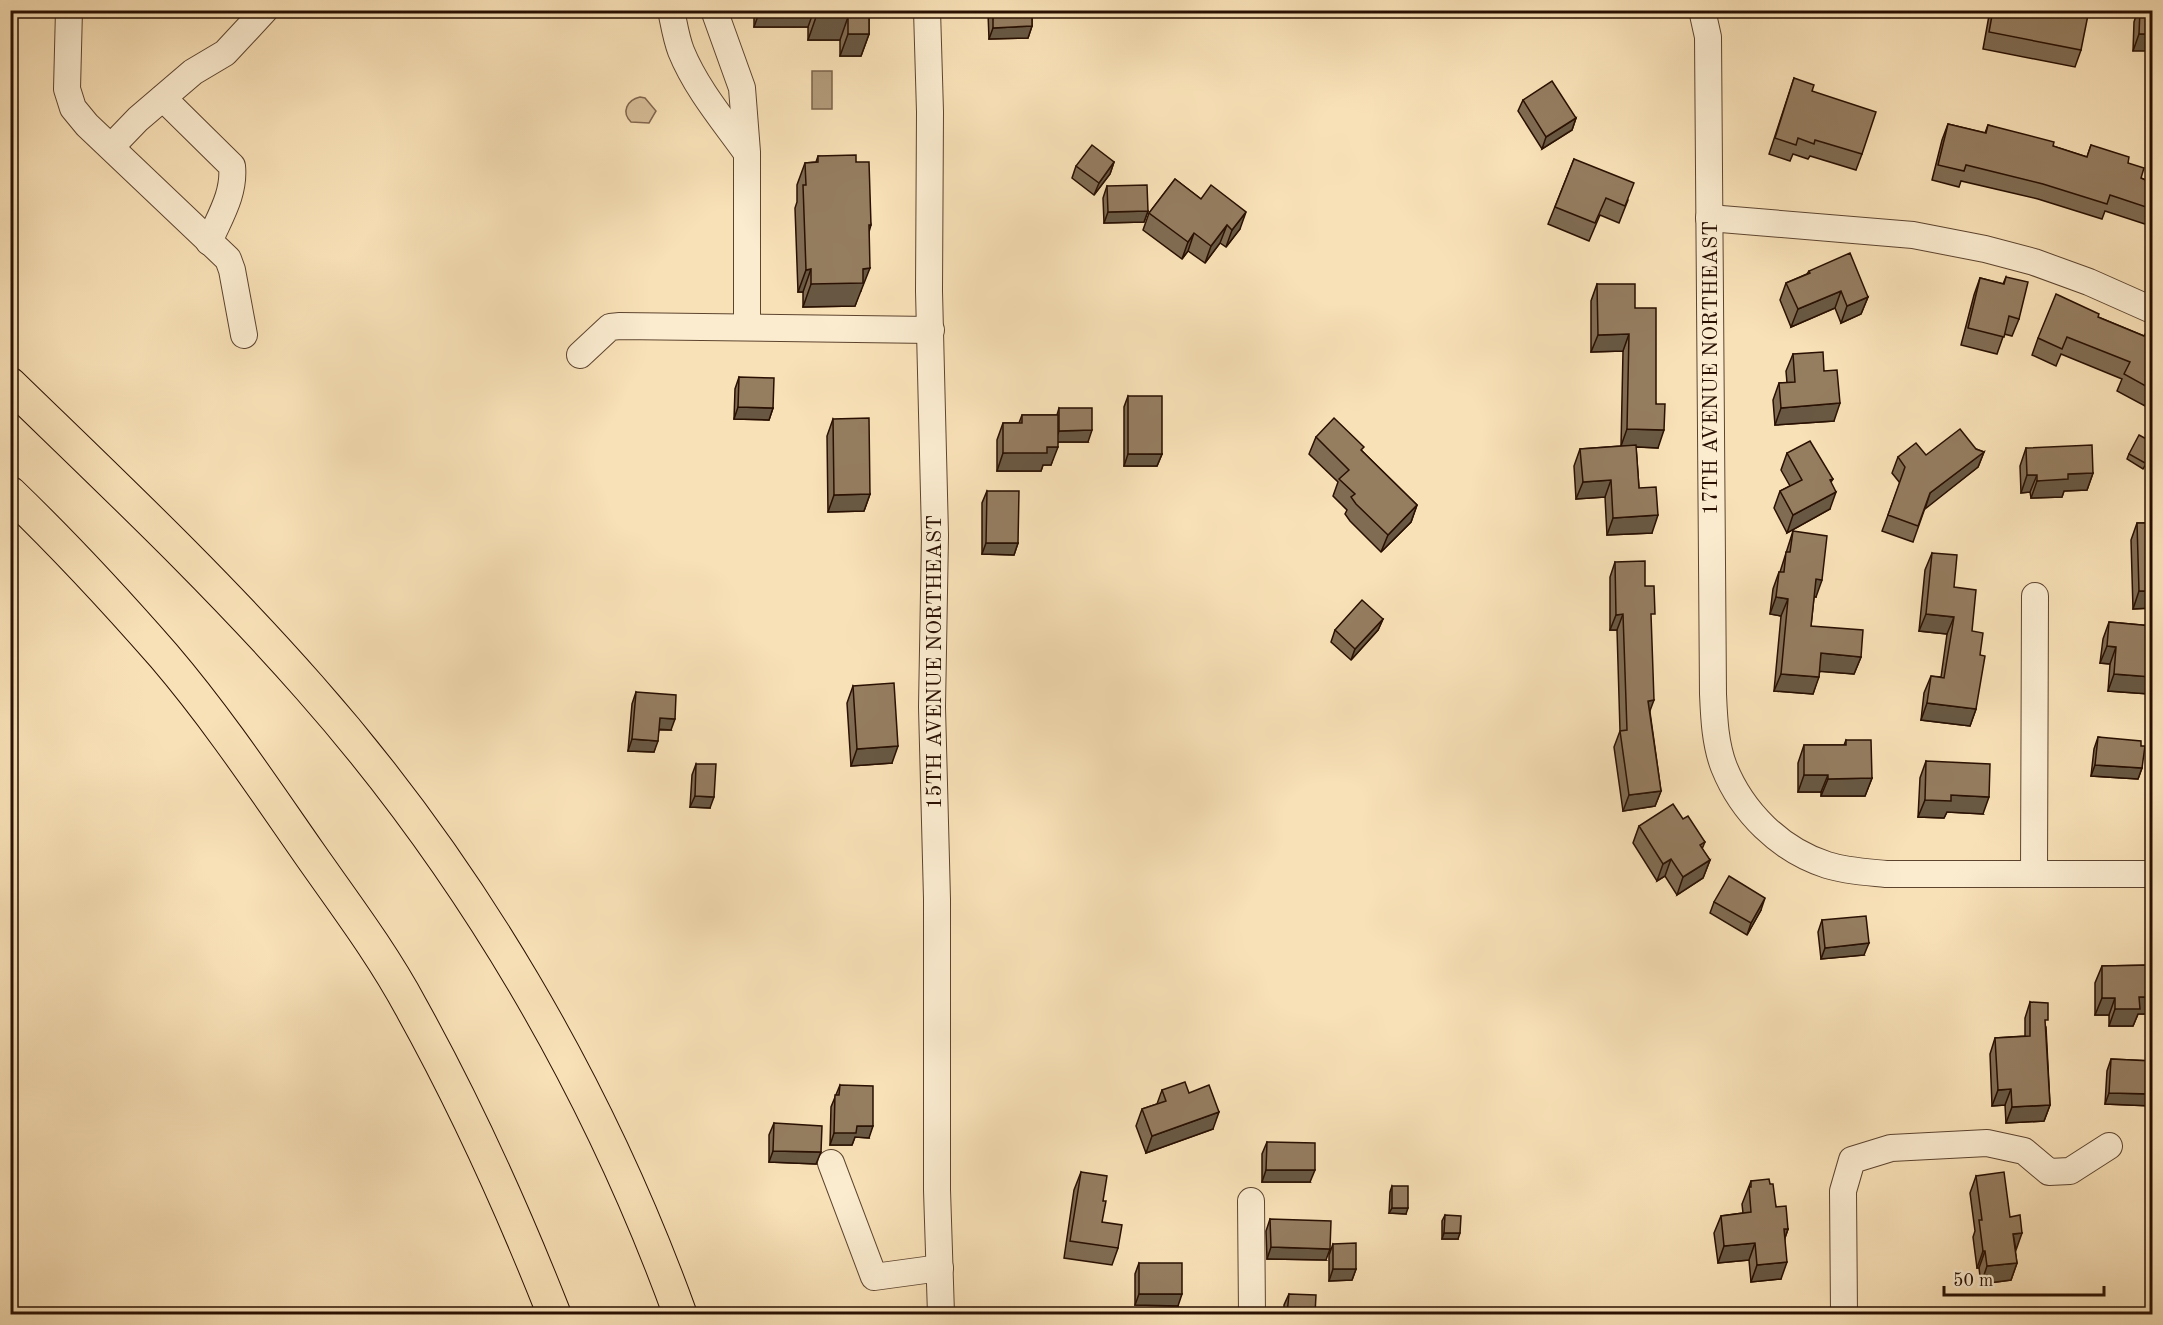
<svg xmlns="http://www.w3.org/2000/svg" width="2163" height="1325" viewBox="0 0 2163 1325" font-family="'Old Standard TT',serif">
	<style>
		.green { fill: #d6bd98; stroke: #80664d; stroke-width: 1.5 }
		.water { fill: #b29a79; stroke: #7b6349; stroke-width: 1.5 }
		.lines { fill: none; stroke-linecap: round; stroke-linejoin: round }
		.minor-casing { stroke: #5d442f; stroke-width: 28 }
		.highway-casing { stroke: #291002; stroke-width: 35 }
		.minor { stroke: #fbecd0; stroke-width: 26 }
		.highway { stroke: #f9e1b7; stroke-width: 33 }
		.wall { fill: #806c53; stroke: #291002; stroke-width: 1.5 }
		.shaded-wall { fill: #685843; stroke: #291002; stroke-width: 1.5 }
		.building { fill: #957d60; stroke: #291002; stroke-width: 1.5 }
		.labels { text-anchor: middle; stroke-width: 6; stroke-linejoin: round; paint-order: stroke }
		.street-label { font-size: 21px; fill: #291002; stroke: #fbecd0 }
	</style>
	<rect width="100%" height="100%" fill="#f9e1b7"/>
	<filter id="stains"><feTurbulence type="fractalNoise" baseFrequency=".00333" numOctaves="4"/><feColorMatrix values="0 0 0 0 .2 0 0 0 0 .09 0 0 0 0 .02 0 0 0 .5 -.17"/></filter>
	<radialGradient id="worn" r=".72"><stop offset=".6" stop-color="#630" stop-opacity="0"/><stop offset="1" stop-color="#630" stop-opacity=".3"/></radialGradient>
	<path class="green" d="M640,97L645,98L656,111L649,123L631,122C621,112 627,100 640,97Z"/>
	<rect class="water" x="812" y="71" width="20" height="38"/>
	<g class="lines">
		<g class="minor-casing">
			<g id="minor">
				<polyline points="69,10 67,89 73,108 87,125 228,259 232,270 244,335"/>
				<path d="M671,10C674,24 676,38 681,51C696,88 723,120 746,152"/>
				<polyline points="714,10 742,88 747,152 747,327"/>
				<polyline points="927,10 930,112 929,291 935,535 932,707 937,899 937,1190 941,1314"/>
				<path d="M1702,10L1708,37L1713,694C1714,717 1715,744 1724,767C1742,812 1780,850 1827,865C1846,871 1866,872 1886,874H2152"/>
				<path d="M163,98L232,166C235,194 219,218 209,242"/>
				<polyline points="111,147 138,119 193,72 225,53 265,10"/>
				<polyline points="1709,218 1913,235 1985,249 2034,262 2089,282 2152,310"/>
				<polyline points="580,355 610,327 620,326 931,330"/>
				<polyline points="2034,874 2035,596"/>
				<polyline points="831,1163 874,1277 940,1268"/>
				<polyline points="1251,1201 1252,1314"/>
				<polyline points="1844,1314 1843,1191 1852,1160 1891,1148 1987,1143 2024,1151 2049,1172 2070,1171 2109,1146"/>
			</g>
		</g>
		<g class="highway-casing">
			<g id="highway">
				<path d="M10,384C112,483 215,580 309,687C470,869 597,1085 680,1314"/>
				<path d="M10,493C64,545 115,600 164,656C217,718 263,787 309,853C344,903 382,953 411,1007C466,1106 513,1210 554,1314"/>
			</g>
		</g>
		<use href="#minor" class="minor"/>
		<use href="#highway" class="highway"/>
	</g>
	<g class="wall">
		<polygon points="754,10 869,10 869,34 861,56 840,56 840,40 808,40 808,27 754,27"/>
		<polygon points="989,10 1032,10 1032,26 1028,38 989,39 988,13"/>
		<polygon points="1990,10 2064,10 2081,50 2075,67 1983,49"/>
		<polygon points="2138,10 2152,10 2133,51 2134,22"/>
		<polygon points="1794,78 1812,91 1862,154 1856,170 1810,156 1808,159 1793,154 1790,161 1769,154"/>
		<polygon points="1523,100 1576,118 1572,130 1542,149 1518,111"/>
		<polygon points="1948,124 1985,133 1988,125 2087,157 2091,145 2128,163 2141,178 2152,183 2152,231 2150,230 2151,226 2105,211 2102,219 2038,199 1961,181 1959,187 1932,180 1942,140"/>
		<polygon points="818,156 856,162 871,225 869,232 861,291 860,291 855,306 803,307 803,292 798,292 795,208 797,202 797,185 805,163 816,162"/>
		<polygon points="1574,159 1628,200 1619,223 1600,215 1589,241 1548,224"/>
		<polygon points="1114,162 1110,174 1094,195 1072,178 1076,166"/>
		<polygon points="1175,179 1240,229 1226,247 1220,243 1205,263 1188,251 1182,259 1143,230 1149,213"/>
		<polygon points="1107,186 1148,211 1144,222 1104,223 1103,198"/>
		<polygon points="1809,271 1868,297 1861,314 1841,323 1835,308 1791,327 1780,300 1786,283 1807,274"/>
		<polygon points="2006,277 2019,319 2012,336 2004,334 1997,354 1961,345 1974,295 1980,278 2003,284"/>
		<polygon points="1597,284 1635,308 1656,404 1658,448 1636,447 1639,488 1652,533 1607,535 1605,497 1576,499 1574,466 1580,449 1621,446 1623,351 1591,352 1591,301"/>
		<polygon points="2098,317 2144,336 2152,334 2152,397 2150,396 2145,406 2117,391 2122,379 2061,354 2056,366 2032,355 2038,338"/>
		<polygon points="1793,354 1824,371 1834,421 1775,425 1773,400 1779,383 1787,383 1786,371"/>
		<polygon points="739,377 773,408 769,420 734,419 735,389"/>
		<polygon points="1128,396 1162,454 1157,466 1124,466 1124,407"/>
		<polygon points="1059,408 1088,442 1058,442 1051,465 1043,465 1041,471 997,471 997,440 1003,423 1019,423 1022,415 1057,415"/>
		<polygon points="833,419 870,494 864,511 828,512 827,436"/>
		<polygon points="1316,437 1362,451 1417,505 1411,522 1381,552 1350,521 1345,514 1347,510 1333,496 1338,482 1309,454"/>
		<polygon points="2026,448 2093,473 2087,490 2064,491 2062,497 2031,498 2030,492 2021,493 2020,466"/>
		<polygon points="1976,449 1984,452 1978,467 1925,508 1913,542 1882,531 1900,483 1892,473 1898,457 1926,455"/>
		<polygon points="1787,453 1833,479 1831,482 1830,509 1787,533 1774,508 1780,491 1790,486 1781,470"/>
		<polygon points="2152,453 2143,469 2127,459 2129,454"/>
		<polygon points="987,491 1018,543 1014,555 982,554 982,503"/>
		<polygon points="2137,523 2152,523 2152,608 2133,609 2131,540"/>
		<polygon points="1793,531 1816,597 1814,597 1811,626 1861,657 1854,674 1820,671 1813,694 1774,691 1781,616 1770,614 1773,589 1779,572 1780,572"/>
		<polygon points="1932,553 1954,587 1980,655 1976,709 1970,726 1921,720 1924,693 1931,676 1941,677 1947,634 1919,631 1925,570"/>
		<polygon points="1615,562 1645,586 1651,623 1650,712 1661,791 1655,806 1623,811 1614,747 1620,731 1617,630 1610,630 1610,577"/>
		<polygon points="1383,619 1378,630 1351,660 1331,642 1335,630"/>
		<polygon points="2109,622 2152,626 2152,684 2149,694 2108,691 2110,664 2100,663 2103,639"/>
		<polygon points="853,686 892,763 851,766 847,703"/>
		<polygon points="636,692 671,730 659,730 654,752 628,751 632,704"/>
		<polygon points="2098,737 2141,746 2142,768 2138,779 2091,776 2094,749"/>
		<polygon points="1846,740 1872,778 1865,796 1821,796 1821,792 1798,792 1798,763 1804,745 1844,745"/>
		<polygon points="1926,761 1983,814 1947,812 1944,818 1918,817 1920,778"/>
		<polygon points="696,764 710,808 690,807 692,775"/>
		<polygon points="1683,819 1705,842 1702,849 1710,860 1703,878 1677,895 1665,876 1657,881 1633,843 1639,826"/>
		<polygon points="1714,902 1761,910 1747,935 1710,913"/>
		<polygon points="1822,920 1864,955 1821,959 1818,932"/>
		<polygon points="2152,965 2152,1014 2138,1014 2133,1026 2109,1026 2109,1015 2095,1015 2095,983 2102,966"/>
		<polygon points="2030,1002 2046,1027 2050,1105 2044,1121 2006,1123 2005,1105 1992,1106 1990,1054 1995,1038 2025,1036 2025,1018"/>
		<polygon points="2111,1059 2152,1061 2152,1106 2105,1104 2107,1071"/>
		<polygon points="840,1085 869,1138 855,1137 852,1145 830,1145 831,1107"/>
		<polygon points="1162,1090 1189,1093 1213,1129 1146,1153 1136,1126 1142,1109 1157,1104"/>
		<polygon points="774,1123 816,1164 769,1162 769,1135"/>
		<polygon points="1267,1142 1310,1182 1262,1182 1262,1154"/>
		<polygon points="1081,1172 1103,1201 1102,1222 1118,1248 1112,1265 1064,1258 1074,1190"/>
		<polygon points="1976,1176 2015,1250 2017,1263 2011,1280 1981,1284 1979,1268 1977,1268 1973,1237 1975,1231 1970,1193"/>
		<polygon points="1751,1181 1770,1184 1776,1207 1788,1229 1785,1238 1781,1279 1751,1282 1749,1260 1718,1263 1714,1233 1721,1216 1743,1213 1742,1204"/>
		<polygon points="1392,1186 1406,1214 1389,1213 1390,1192"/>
		<polygon points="1445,1215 1458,1239 1442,1239 1442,1221"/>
		<polygon points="1270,1219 1326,1260 1267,1259 1266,1231"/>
		<polygon points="1333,1244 1356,1269 1352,1280 1329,1281 1329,1255"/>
		<polygon points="1139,1263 1178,1306 1135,1305 1135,1274"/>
		<polygon points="1289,1294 1315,1314 1284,1314 1284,1305"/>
	</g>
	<g class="shaded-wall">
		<polygon points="760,10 814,10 808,27 754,27"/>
		<polygon points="1751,10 1818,10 1817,13 1748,17"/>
		<polygon points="816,17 848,17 840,40 808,40"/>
		<polygon points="1032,26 1028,38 989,39 993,28"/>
		<polygon points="848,34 869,34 861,56 840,56"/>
		<polygon points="2139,34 2152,34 2152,51 2133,51"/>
		<polygon points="1576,118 1572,130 1542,149 1546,137"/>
		<polygon points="1114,162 1110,174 1094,195 1099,183"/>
		<polygon points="1148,211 1144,222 1104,223 1108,212"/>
		<polygon points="1246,212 1240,229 1226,247 1232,230"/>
		<polygon points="1227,225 1220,243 1205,263 1211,246"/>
		<polygon points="1194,233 1188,251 1182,259 1188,242"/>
		<polygon points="870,268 855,306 803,307 811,284 863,269"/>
		<polygon points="811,269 803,292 798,292 806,270"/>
		<polygon points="1841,291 1835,308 1791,327 1798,309"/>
		<polygon points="1868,297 1861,314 1841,323 1847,306"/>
		<polygon points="1629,334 1623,351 1591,352 1598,335"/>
		<polygon points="2152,386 2152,390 2150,396 2145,406"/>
		<polygon points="1840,403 1834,421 1775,425 1781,408"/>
		<polygon points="738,407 773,408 769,420 734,419"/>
		<polygon points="1627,429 1664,430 1658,448 1621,446"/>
		<polygon points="1092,430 1088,442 1055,442 1059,431"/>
		<polygon points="1047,447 1058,447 1051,465 1043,465 1041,471 997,471 1003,453"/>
		<polygon points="1984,452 1978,467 1925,509 1930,493"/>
		<polygon points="1128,454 1162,454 1157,466 1124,466"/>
		<polygon points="2093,473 2087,490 2064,491 2062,497 2031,498 2037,481 2068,474"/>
		<polygon points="2027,475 2037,475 2030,492 2021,493"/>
		<polygon points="1611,480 1605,497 1576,499 1583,482"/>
		<polygon points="1836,492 1830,509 1787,533 1793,515"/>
		<polygon points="870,494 864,511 828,512 834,495"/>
		<polygon points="1417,505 1411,522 1381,552 1388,535"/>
		<polygon points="1658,515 1652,533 1607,535 1613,518"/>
		<polygon points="986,543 1018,543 1014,555 982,554"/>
		<polygon points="1816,579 1822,580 1816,597 1810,596"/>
		<polygon points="2139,591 2152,591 2152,608 2133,609"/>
		<polygon points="1776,597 1788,599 1781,616 1770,614"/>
		<polygon points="1623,614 1617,630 1610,630 1616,615"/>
		<polygon points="1926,614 1954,617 1947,634 1919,631"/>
		<polygon points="1383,619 1378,630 1351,660 1355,649"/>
		<polygon points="2107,646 2116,647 2110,664 2100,663"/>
		<polygon points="1821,653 1861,657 1854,674 1815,671"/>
		<polygon points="1781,674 1819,677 1813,694 1774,691"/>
		<polygon points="2114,674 2152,677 2152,684 2149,694 2108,691"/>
		<polygon points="1654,700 1648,716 1648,701"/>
		<polygon points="1927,703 1976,709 1970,726 1921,720"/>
		<polygon points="660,718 675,719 671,730 656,729"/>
		<polygon points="632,739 658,741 654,752 628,751"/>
		<polygon points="898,746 892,763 851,766 857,749"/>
		<polygon points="2095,765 2142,768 2138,779 2091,776"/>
		<polygon points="1804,775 1828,775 1821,792 1798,792"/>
		<polygon points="1872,778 1865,796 1821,796 1828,779"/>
		<polygon points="1661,791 1655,806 1623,811 1629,795"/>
		<polygon points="1951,795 1989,797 1983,814 1947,812 1944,818 1918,817 1925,800"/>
		<polygon points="695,796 714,797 710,808 690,807"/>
		<polygon points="1671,859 1665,876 1657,881 1663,864"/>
		<polygon points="1710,860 1703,878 1677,895 1683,877"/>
		<polygon points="1765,898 1761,910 1747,935 1751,923"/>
		<polygon points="1869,943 1864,955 1821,959 1825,948"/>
		<polygon points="2139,997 2152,997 2152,1014 2138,1014 2133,1026 2109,1026 2115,1009"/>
		<polygon points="2102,998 2115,998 2109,1015 2095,1015"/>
		<polygon points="2011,1089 2005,1105 1992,1106 1998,1090"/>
		<polygon points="2109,1093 2152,1094 2152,1106 2105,1104"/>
		<polygon points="2050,1105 2044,1121 2006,1123 2012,1107"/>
		<polygon points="1219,1112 1213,1129 1146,1153 1152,1136"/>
		<polygon points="857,1126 873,1126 869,1138 855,1137 852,1145 830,1145 834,1133"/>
		<polygon points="773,1151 821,1152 816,1164 769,1162"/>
		<polygon points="1266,1170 1315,1170 1310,1182 1262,1182"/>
		<polygon points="1392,1208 1408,1208 1406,1214 1389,1213"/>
		<polygon points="1784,1229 1788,1229 1782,1246"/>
		<polygon points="1444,1233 1460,1233 1458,1239 1442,1239"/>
		<polygon points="2022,1233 2016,1250 2013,1234"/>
		<polygon points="1755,1243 1749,1260 1718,1263 1724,1246"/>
		<polygon points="1271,1247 1330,1249 1326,1260 1267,1259"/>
		<polygon points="1983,1251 1985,1251 1979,1268 1977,1268"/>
		<polygon points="1787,1262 1781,1279 1751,1282 1757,1265"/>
		<polygon points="2017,1263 2011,1280 1981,1284 1987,1266"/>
		<polygon points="1333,1269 1356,1269 1352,1280 1329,1281"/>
		<polygon points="1139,1294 1182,1294 1178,1306 1135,1305"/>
	</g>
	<g class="building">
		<polygon points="816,10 869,10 869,34 848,34 848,17 816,17"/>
		<polygon points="993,10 1032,10 1032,26 993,28"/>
		<polygon points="1993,10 2064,10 2088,15 2081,50 1989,32"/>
		<polygon points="2140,10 2152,10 2152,34 2139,34"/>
		<polygon points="1794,78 1814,85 1812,91 1876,112 1862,154 1815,140 1814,144 1798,138 1796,145 1775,138"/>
		<polygon points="1552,81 1576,118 1546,137 1523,100"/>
		<polygon points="1948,124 1986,133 1988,125 2054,142 2053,146 2087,157 2091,145 2129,157 2128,163 2144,168 2141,178 2152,183 2152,209 2110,195 2107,204 2043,184 1966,165 1964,171 1938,165"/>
		<polygon points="1092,145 1114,162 1099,183 1076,166"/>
		<polygon points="856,155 856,162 869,162 871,225 869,225 870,268 863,269 863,283 811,284 811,269 806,270 803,185 806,185 805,163 818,162 818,156"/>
		<polygon points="1574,159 1634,183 1625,206 1606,198 1595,223 1555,207"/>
		<polygon points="1175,179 1201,199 1211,185 1246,212 1232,230 1227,225 1211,246 1194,233 1188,242 1149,213"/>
		<polygon points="1147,185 1148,211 1108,212 1107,186"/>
		<polygon points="1850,253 1868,297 1847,306 1841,291 1798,309 1786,283 1810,273 1809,271"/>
		<polygon points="2006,277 2028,282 2019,319 2009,316 2004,337 1968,328 1980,278 2004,284"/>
		<polygon points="1597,284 1635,284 1635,308 1656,308 1656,404 1665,404 1664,430 1627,429 1629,334 1598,335"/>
		<polygon points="2056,294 2099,314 2098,317 2144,336 2147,331 2152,334 2152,386 2151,389 2124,374 2130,362 2067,337 2062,349 2038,338"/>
		<polygon points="1823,352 1824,371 1837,370 1840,403 1781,408 1779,383 1795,382 1793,354"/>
		<polygon points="739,377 774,378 773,408 738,407"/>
		<rect x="1128" y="396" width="34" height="58"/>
		<polygon points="1059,408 1092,408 1092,430 1059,431"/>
		<polygon points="1022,415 1058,415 1058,447 1047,447 1047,453 1003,453 1003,423 1022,423"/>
		<polygon points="869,418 870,494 834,495 833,419"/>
		<polygon points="1334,418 1364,447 1361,450 1417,505 1388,535 1356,504 1351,497 1355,494 1339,479 1349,470 1316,437"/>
		<polygon points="1960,429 1976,449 1984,452 1930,493 1918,526 1888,515 1905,467 1898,457 1916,443 1926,455"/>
		<polygon points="2139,435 2152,442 2152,451 2145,463 2129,454"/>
		<polygon points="1810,441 1833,479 1830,480 1836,492 1793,515 1780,491 1802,480 1787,453"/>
		<polygon points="1636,445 1639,488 1656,487 1658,515 1613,518 1611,480 1583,482 1580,449"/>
		<polygon points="2092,445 2093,473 2068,474 2068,479 2037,481 2037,475 2027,475 2026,448"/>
		<polygon points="987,491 1019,491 1018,543 986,543"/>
		<polygon points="2137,523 2152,523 2152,591 2139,591"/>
		<polygon points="1793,531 1827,536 1822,580 1816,579 1811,626 1863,630 1861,657 1821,653 1819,677 1781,674 1788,599 1776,597 1779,572 1784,572 1786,552 1790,552"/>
		<polygon points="1932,553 1957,555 1954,587 1976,590 1972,631 1983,633 1980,655 1985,656 1976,709 1927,703 1931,676 1944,678 1954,617 1926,614"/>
		<polygon points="1645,561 1645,586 1654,586 1655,614 1651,614 1654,700 1648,701 1661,791 1629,795 1620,731 1627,730 1623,614 1616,615 1615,562"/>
		<polygon points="1362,600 1383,619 1355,649 1335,630"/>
		<polygon points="2109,622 2152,626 2152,677 2114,674 2116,647 2107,646"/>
		<polygon points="894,683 898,746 857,749 853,686"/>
		<polygon points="636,692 676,695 675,719 660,718 658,741 632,739"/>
		<polygon points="2098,737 2141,741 2141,746 2145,746 2142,768 2095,765"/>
		<polygon points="1846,740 1871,740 1872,778 1828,779 1828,775 1804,775 1804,745 1846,745"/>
		<polygon points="1926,761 1990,764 1989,797 1951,795 1951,801 1925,800"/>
		<polygon points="696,764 716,764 714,797 695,796"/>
		<polygon points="1673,804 1683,819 1688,816 1705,842 1700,845 1710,860 1683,877 1671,859 1663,864 1639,826"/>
		<polygon points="1729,876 1765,898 1751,923 1714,902"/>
		<polygon points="1866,916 1869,943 1825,948 1822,920"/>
		<polygon points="2152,965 2152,997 2139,997 2140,1009 2115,1009 2115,998 2102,998 2102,966"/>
		<polygon points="2030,1002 2048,1003 2048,1020 2045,1020 2050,1105 2012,1107 2011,1089 1998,1090 1995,1038 2030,1036"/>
		<polygon points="2111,1059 2152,1061 2152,1094 2109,1093"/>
		<polygon points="1185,1082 1189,1093 1209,1085 1219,1112 1152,1136 1142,1109 1166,1101 1162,1090"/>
		<polygon points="840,1085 873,1086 873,1126 857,1126 856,1133 834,1133 835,1095 839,1095"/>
		<polygon points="774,1123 822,1126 821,1152 773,1151"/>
		<polygon points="1267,1142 1315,1143 1315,1170 1266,1170"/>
		<polygon points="1081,1172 1107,1176 1103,1201 1106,1201 1102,1222 1122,1225 1118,1248 1070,1241"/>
		<polygon points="2004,1172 2010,1217 2020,1215 2022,1233 2013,1234 2017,1263 1987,1266 1985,1251 1983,1251 1979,1220 1982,1220 1976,1176"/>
		<polygon points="1769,1179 1770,1184 1773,1184 1776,1207 1786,1206 1788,1229 1784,1229 1787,1262 1757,1265 1755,1243 1724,1246 1721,1216 1751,1212 1749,1187 1751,1187 1751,1181"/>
		<rect x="1392" y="1186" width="16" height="22"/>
		<polygon points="1445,1215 1461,1216 1460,1233 1444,1233"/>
		<polygon points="1270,1219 1331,1221 1330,1249 1271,1247"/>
		<polygon points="1356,1243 1356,1269 1333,1269 1333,1244"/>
		<rect x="1139" y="1263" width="43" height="31"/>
		<polygon points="1289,1294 1316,1295 1315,1314 1287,1314"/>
	</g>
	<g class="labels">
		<g class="street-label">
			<text transform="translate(1710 368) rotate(-90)" y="7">17TH AVENUE NORTHEAST</text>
			<text transform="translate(934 662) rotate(-90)" y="7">15TH AVENUE NORTHEAST</text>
		</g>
	</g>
	<rect width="2163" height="1325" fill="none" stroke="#f9e1b7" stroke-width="36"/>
	<rect x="12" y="12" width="2139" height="1301" fill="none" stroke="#291002" stroke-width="3"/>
	<rect x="18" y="18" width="2127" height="1289" fill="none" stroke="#291002" stroke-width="1.5"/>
	<path d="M1944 1286v9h160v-9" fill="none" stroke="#291002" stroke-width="3"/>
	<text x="1953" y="1286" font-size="18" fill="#291002" stroke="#fbecd0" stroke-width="4.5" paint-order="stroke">50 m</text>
	<rect width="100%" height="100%" filter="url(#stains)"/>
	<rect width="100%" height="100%" fill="url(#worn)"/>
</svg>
